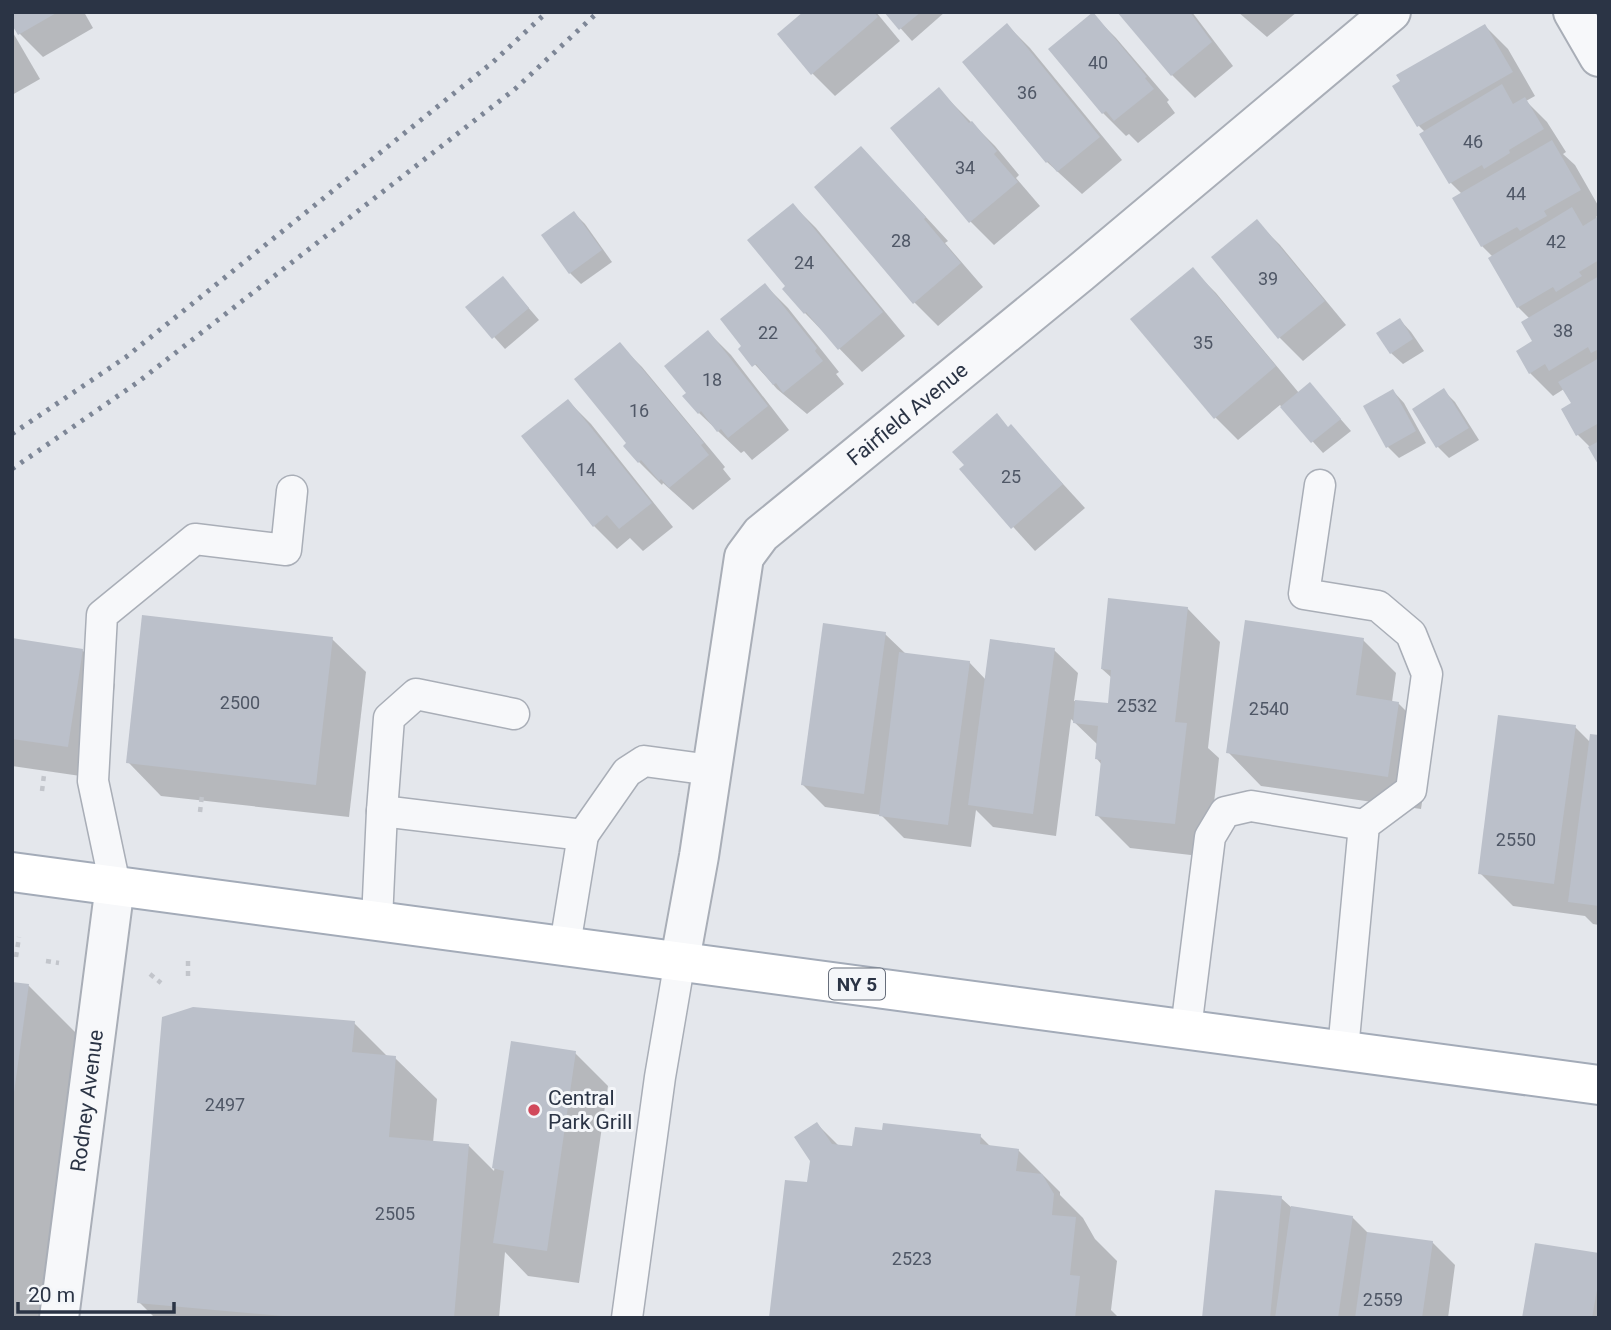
<svg xmlns="http://www.w3.org/2000/svg" width="1611" height="1330" viewBox="0 0 1611 1330" font-family="Roboto,sans-serif">
	<style>
		.shadow { fill: #0003 }
		.building { fill: #bbc0ca }
		.lines { fill: none; stroke-linecap: round; stroke-linejoin: round }
		.service-casing { stroke: #a9aeb7; stroke-width: 33 }
		.minor-casing { stroke: #a9aeb7; stroke-width: 42 }
		.primary-casing { stroke: #a3abb8; stroke-width: 42 }
		.path { stroke: #c2c5cb; stroke-width: 4.5; stroke-dasharray: 5 5; stroke-linecap: butt }
		.service { stroke: #f7f8fa; stroke-width: 30 }
		.minor { stroke: #f7f8fa; stroke-width: 38 }
		.primary { stroke: #fff; stroke-width: 38 }
		.rail { stroke: #7d8696; stroke-width: 5; stroke-dasharray: 3.5 7; stroke-linecap: butt }
		.poi-dot { fill: #d1495b; stroke: #f4f6f9; stroke-width: 2.5 }
		.labels { text-anchor: middle; stroke-width: 6; stroke-linejoin: round; paint-order: stroke }
		.number-label { font-size: 18px; fill: #4f5766 }
		.shield { fill: #f4f6f9; stroke: #676e7b; stroke-width: 2 }
		.shield-label { font-size: 19px; font-weight: bold; fill: #2b3445 }
		.street-label { font-size: 21px; fill: #2b3445; stroke: #f4f6f9 }
		.poi-label { font-size: 21px; fill: #2b3445; stroke: #f4f6f9; text-anchor: start }
	</style>
	<rect width="100%" height="100%" fill="#e4e7ec"/>
	<g class="shadow">
		<polygon points="12,12 84,12 93,28 43,57 20,34"/>
		<polygon points="805,12 876,12 900,41 835,96 812,73"/>
		<polygon points="886,12 945,12 912,41"/>
		<polygon points="1120,12 1192,12 1233,66 1195,98 1172,75"/>
		<polygon points="1238,12 1297,12 1267,37"/>
		<polygon points="1093,15 1116,38 1169,100 1167,102 1175,113 1138,143 1129,134 1126,136 1103,113 1051,49"/>
		<polygon points="1007,25 1030,48 1122,160 1082,194 1047,162 964,62"/>
		<polygon points="1485,26 1508,49 1535,96 1526,101 1547,122 1566,152 1563,154 1575,165 1599,207 1599,215 1596,217 1599,219 1599,463 1590,447 1578,435 1573,404 1564,389 1553,396 1530,373 1535,341 1530,319 1518,307 1493,257 1482,246 1462,194 1451,183 1425,132 1419,126 1395,86"/>
		<polygon points="12,31 40,79 12,95"/>
		<polygon points="939,90 995,146 1019,175 1016,178 1040,206 994,245 971,222 892,128"/>
		<polygon points="816,187 903,192 948,241 945,243 983,287 938,326 915,303"/>
		<polygon points="793,205 816,228 905,336 862,372 805,313"/>
		<polygon points="574,213 585,224 612,262 581,284 570,273"/>
		<polygon points="1257,222 1280,245 1346,325 1303,361 1280,338 1214,257"/>
		<polygon points="1193,270 1216,293 1299,393 1310,384 1351,431 1323,453 1280,405 1238,440 1215,417"/>
		<polygon points="503,278 539,320 505,349 467,307"/>
		<polygon points="765,285 788,308 839,372 836,374 844,384 807,414 777,389 741,349"/>
		<polygon points="1400,320 1411,332 1424,351 1403,364 1391,353"/>
		<polygon points="708,332 731,355 789,430 752,460 744,451 741,453 699,413"/>
		<polygon points="619,344 642,367 725,467 723,469 731,479 693,510 663,483 662,485 639,462 629,443"/>
		<polygon points="1393,391 1404,403 1426,443 1399,458 1388,447"/>
		<polygon points="1444,391 1455,402 1479,440 1449,458 1438,447 1414,409"/>
		<polygon points="568,401 591,424 673,527 643,551 630,538 617,549 594,526"/>
		<polygon points="1011,427 1085,508 1035,551 961,469"/>
		<polygon points="1187,608 1220,642 1208,748 1219,758 1208,857 1130,848 1097,815 1102,765 1097,759 1098,745 1071,719 1056,836 993,827 976,810 971,847 904,838 881,815 825,807 802,784 885,634 907,655 969,662 986,680 1054,650 1078,673 1074,701 1109,705 1112,678 1102,669"/>
		<polygon points="332,639 366,672 349,817 161,796 128,762"/>
		<polygon points="12,640 82,650 115,684 101,779 12,766"/>
		<polygon points="1363,640 1396,673 1392,702 1398,703 1432,737 1421,809 1261,786 1228,752"/>
		<polygon points="1575,727 1591,743 1599,737 1599,925 1593,924 1585,916 1513,906 1480,873"/>
		<polygon points="12,984 29,986 82,1039 42,1318 12,1318"/>
		<polygon points="354,1023 388,1057 395,1058 437,1099 433,1143 469,1146 494,1171 513,1043 575,1053 608,1086 579,1283 528,1276 505,1252 499,1318 155,1318 139,1302"/>
		<polygon points="817,1124 839,1146 854,1148 980,1136 991,1147 1018,1150 1060,1192 1060,1195 1083,1218 1095,1239 1117,1261 1111,1310 1119,1318 770,1318 808,1184"/>
		<polygon points="1281,1198 1292,1208 1352,1217 1368,1233 1432,1242 1455,1265 1448,1318 1204,1318"/>
		<polygon points="1599,1255 1599,1318 1524,1318"/>
	</g>
	<g class="building">
		<polygon points="12,12 58,12 18,35 12,25"/>
		<polygon points="803,12 874,12 878,17 811,75 777,34"/>
		<polygon points="884,12 921,12 899,30"/>
		<polygon points="1093,12 1147,77 1145,78 1154,89 1114,121 1106,111 1102,114 1048,49"/>
		<polygon points="1117,12 1190,12 1212,42 1171,76"/>
		<polygon points="1007,23 1100,137 1057,172 1048,161 1046,163 962,62"/>
		<polygon points="1485,24 1513,72 1417,127 1392,86 1400,81 1396,75"/>
		<polygon points="1502,84 1513,104 1525,97 1544,129 1509,150 1510,153 1484,169 1482,165 1449,184 1419,134"/>
		<polygon points="939,87 969,123 972,121 997,151 994,154 1018,182 969,223 890,128"/>
		<polygon points="1552,140 1581,190 1544,211 1547,216 1520,231 1517,227 1481,247 1452,198"/>
		<polygon points="861,146 926,217 924,219 961,263 913,304 814,187"/>
		<polygon points="793,203 883,312 838,350 806,312 804,314 782,289 785,286 747,240"/>
		<polygon points="1572,207 1583,226 1599,216 1599,260 1579,272 1582,276 1556,292 1553,287 1517,308 1488,258"/>
		<polygon points="574,211 602,250 569,274 541,235"/>
		<polygon points="1257,219 1325,301 1278,339 1211,257"/>
		<polygon points="1193,267 1276,366 1214,419 1130,319"/>
		<polygon points="503,276 529,308 492,339 465,307"/>
		<polygon points="1599,276 1599,349 1591,353 1588,347 1549,371 1545,364 1529,374 1516,351 1532,341 1521,322"/>
		<polygon points="765,283 817,348 815,351 823,361 783,393 776,383 773,385 756,364 752,367 738,349 741,346 720,319"/>
		<polygon points="1400,318 1413,339 1390,354 1376,333"/>
		<polygon points="708,330 768,406 728,438 721,429 717,432 701,411 698,414 682,396 686,393 664,366"/>
		<polygon points="620,342 704,443 701,445 709,455 669,488 661,479 659,481 641,460 638,463 623,446 626,443 574,379"/>
		<polygon points="1599,358 1599,423 1576,436 1561,409 1571,403 1558,382"/>
		<polygon points="1310,382 1341,419 1311,443 1280,407"/>
		<polygon points="1444,388 1469,428 1436,448 1412,409"/>
		<polygon points="1393,389 1416,431 1386,448 1363,406"/>
		<polygon points="568,399 652,503 619,529 607,515 593,527 521,436"/>
		<polygon points="997,413 1008,427 1011,424 1063,484 1011,529 959,469 964,465 952,452"/>
		<polygon points="1599,441 1599,466 1588,447"/>
		<polygon points="1108,598 1188,607 1175,722 1187,723 1175,824 1095,816 1101,760 1095,759 1098,726 1073,723 1075,700 1108,703 1111,670 1101,669"/>
		<polygon points="142,615 333,637 316,785 126,763"/>
		<polygon points="1245,620 1364,638 1356,695 1399,702 1388,777 1226,753"/>
		<polygon points="823,623 886,632 864,794 801,785"/>
		<polygon points="12,638 83,649 68,747 12,739"/>
		<polygon points="990,639 1055,648 1033,814 968,805"/>
		<polygon points="899,652 970,661 948,825 879,816"/>
		<polygon points="1498,715 1576,725 1554,884 1478,874"/>
		<polygon points="1590,734 1599,735 1599,906 1568,902"/>
		<polygon points="12,982 29,984 14,1093 12,1093"/>
		<polygon points="193,1007 355,1021 352,1052 396,1056 389,1137 469,1144 454,1318 305,1318 137,1303 162,1017"/>
		<polygon points="511,1041 576,1051 547,1251 493,1243 504,1171 492,1168"/>
		<polygon points="817,1122 832,1144 852,1146 855,1127 882,1130 883,1123 981,1134 980,1144 1019,1149 1016,1171 1042,1174 1054,1194 1052,1215 1076,1217 1070,1275 1080,1276 1075,1318 769,1318 785,1180 807,1182 810,1161 794,1137"/>
		<polygon points="1215,1190 1282,1196 1270,1318 1202,1318"/>
		<polygon points="1291,1206 1353,1216 1338,1318 1275,1318"/>
		<polygon points="1367,1232 1433,1241 1422,1318 1355,1318"/>
		<polygon points="1535,1243 1599,1253 1599,1279 1592,1318 1522,1318"/>
	</g>
	<g class="lines">
		<g class="service-casing">
			<g id="service">
				<polyline points="1320,485 1304,594 1378,606 1411,634 1427,674 1411,790 1364,825 1343,1050"/>
				<polyline points="514,714 416,694 389,718 382,811 583,835 627,772 644,761 711,770"/>
				<polyline points="115,885 93,781 102,615 195,539 286,550 292,491"/>
				<polyline points="377,920 382,811"/>
				<polyline points="565,945 583,835"/>
				<polyline points="1186,1029 1210,837 1225,812 1251,806 1364,825"/>
				<polyline points="627,1318 660,1077 680,960"/>
			</g>
		</g>
		<g class="minor-casing">
			<g id="minor">
				<polyline points="1573,12 1599,57"/>
				<path id="s1" d="M680,960L699,856L744,557L761,534L1080,273L1391,12"/>
				<path id="s2" d="M59,1318L115,885"/>
			</g>
		</g>
		<g class="primary-casing">
			<polyline id="primary" points="12,872 1599,1085"/>
		</g>
		<g class="path">
			<polyline points="42,791 44,775"/>
			<polyline points="200,812 202,795"/>
			<polyline points="16,957 19,937"/>
			<polyline points="46,961 59,963"/>
			<polyline points="150,974 161,983"/>
			<polyline points="188,976 188,960"/>
		</g>
		<use href="#service" class="service"/>
		<use href="#minor" class="minor"/>
		<use href="#primary" class="primary"/>
		<g class="rail">
			<polyline points="12,434 126,357 493,62 547,12"/>
			<polyline points="12,469 138,382 515,89 598,12"/>
		</g>
	</g>
	<circle class="poi-dot" cx="534" cy="1110" r="7"/>
	<g class="labels">
		<g class="number-label">
			<text x="1098" y="69">40</text>
			<text x="1027" y="99">36</text>
			<text x="1473" y="148">46</text>
			<text x="965" y="174">34</text>
			<text x="1516" y="200">44</text>
			<text x="901" y="247">28</text>
			<text x="1556" y="248">42</text>
			<text x="804" y="269">24</text>
			<text x="1268" y="285">39</text>
			<text x="1563" y="337">38</text>
			<text x="768" y="339">22</text>
			<text x="1203" y="349">35</text>
			<text x="712" y="386">18</text>
			<text x="639" y="417">16</text>
			<text x="586" y="476">14</text>
			<text x="1011" y="483">25</text>
			<text x="240" y="709">2500</text>
			<text x="1137" y="712">2532</text>
			<text x="1269" y="715">2540</text>
			<text x="1516" y="846">2550</text>
			<text x="225" y="1111">2497</text>
			<text x="395" y="1220">2505</text>
			<text x="912" y="1265">2523</text>
			<text x="1383" y="1306">2559</text>
		</g>
		<rect class="shield" x="829" y="968.5" width="56" height="31" rx="5"/>
		<g class="shield-label">
			<text x="857" y="991">NY 5</text>
		</g>
		<g class="street-label">
			<text dy="7" stroke="none"><textPath href="#s1" startOffset="626">Fairfield Avenue</textPath></text>
			<text dy="7" stroke="none"><textPath href="#s2" startOffset="219">Rodney Avenue</textPath></text>
		</g>
		<g class="poi-label">
			<text x="548" y="1105">Central<tspan x="548" dy="24">Park Grill</tspan></text>
		</g>
	</g>
	<rect width="1611" height="1330" fill="none" stroke="#2b3445" stroke-width="28"/>
	<path d="M18 1302v10h156v-10" fill="none" stroke="#2b3445" stroke-width="3.5"/>
	<text x="28" y="1302" font-size="21" fill="#2b3445" stroke="#f4f6f9" stroke-width="5" paint-order="stroke">20 m</text>
</svg>
